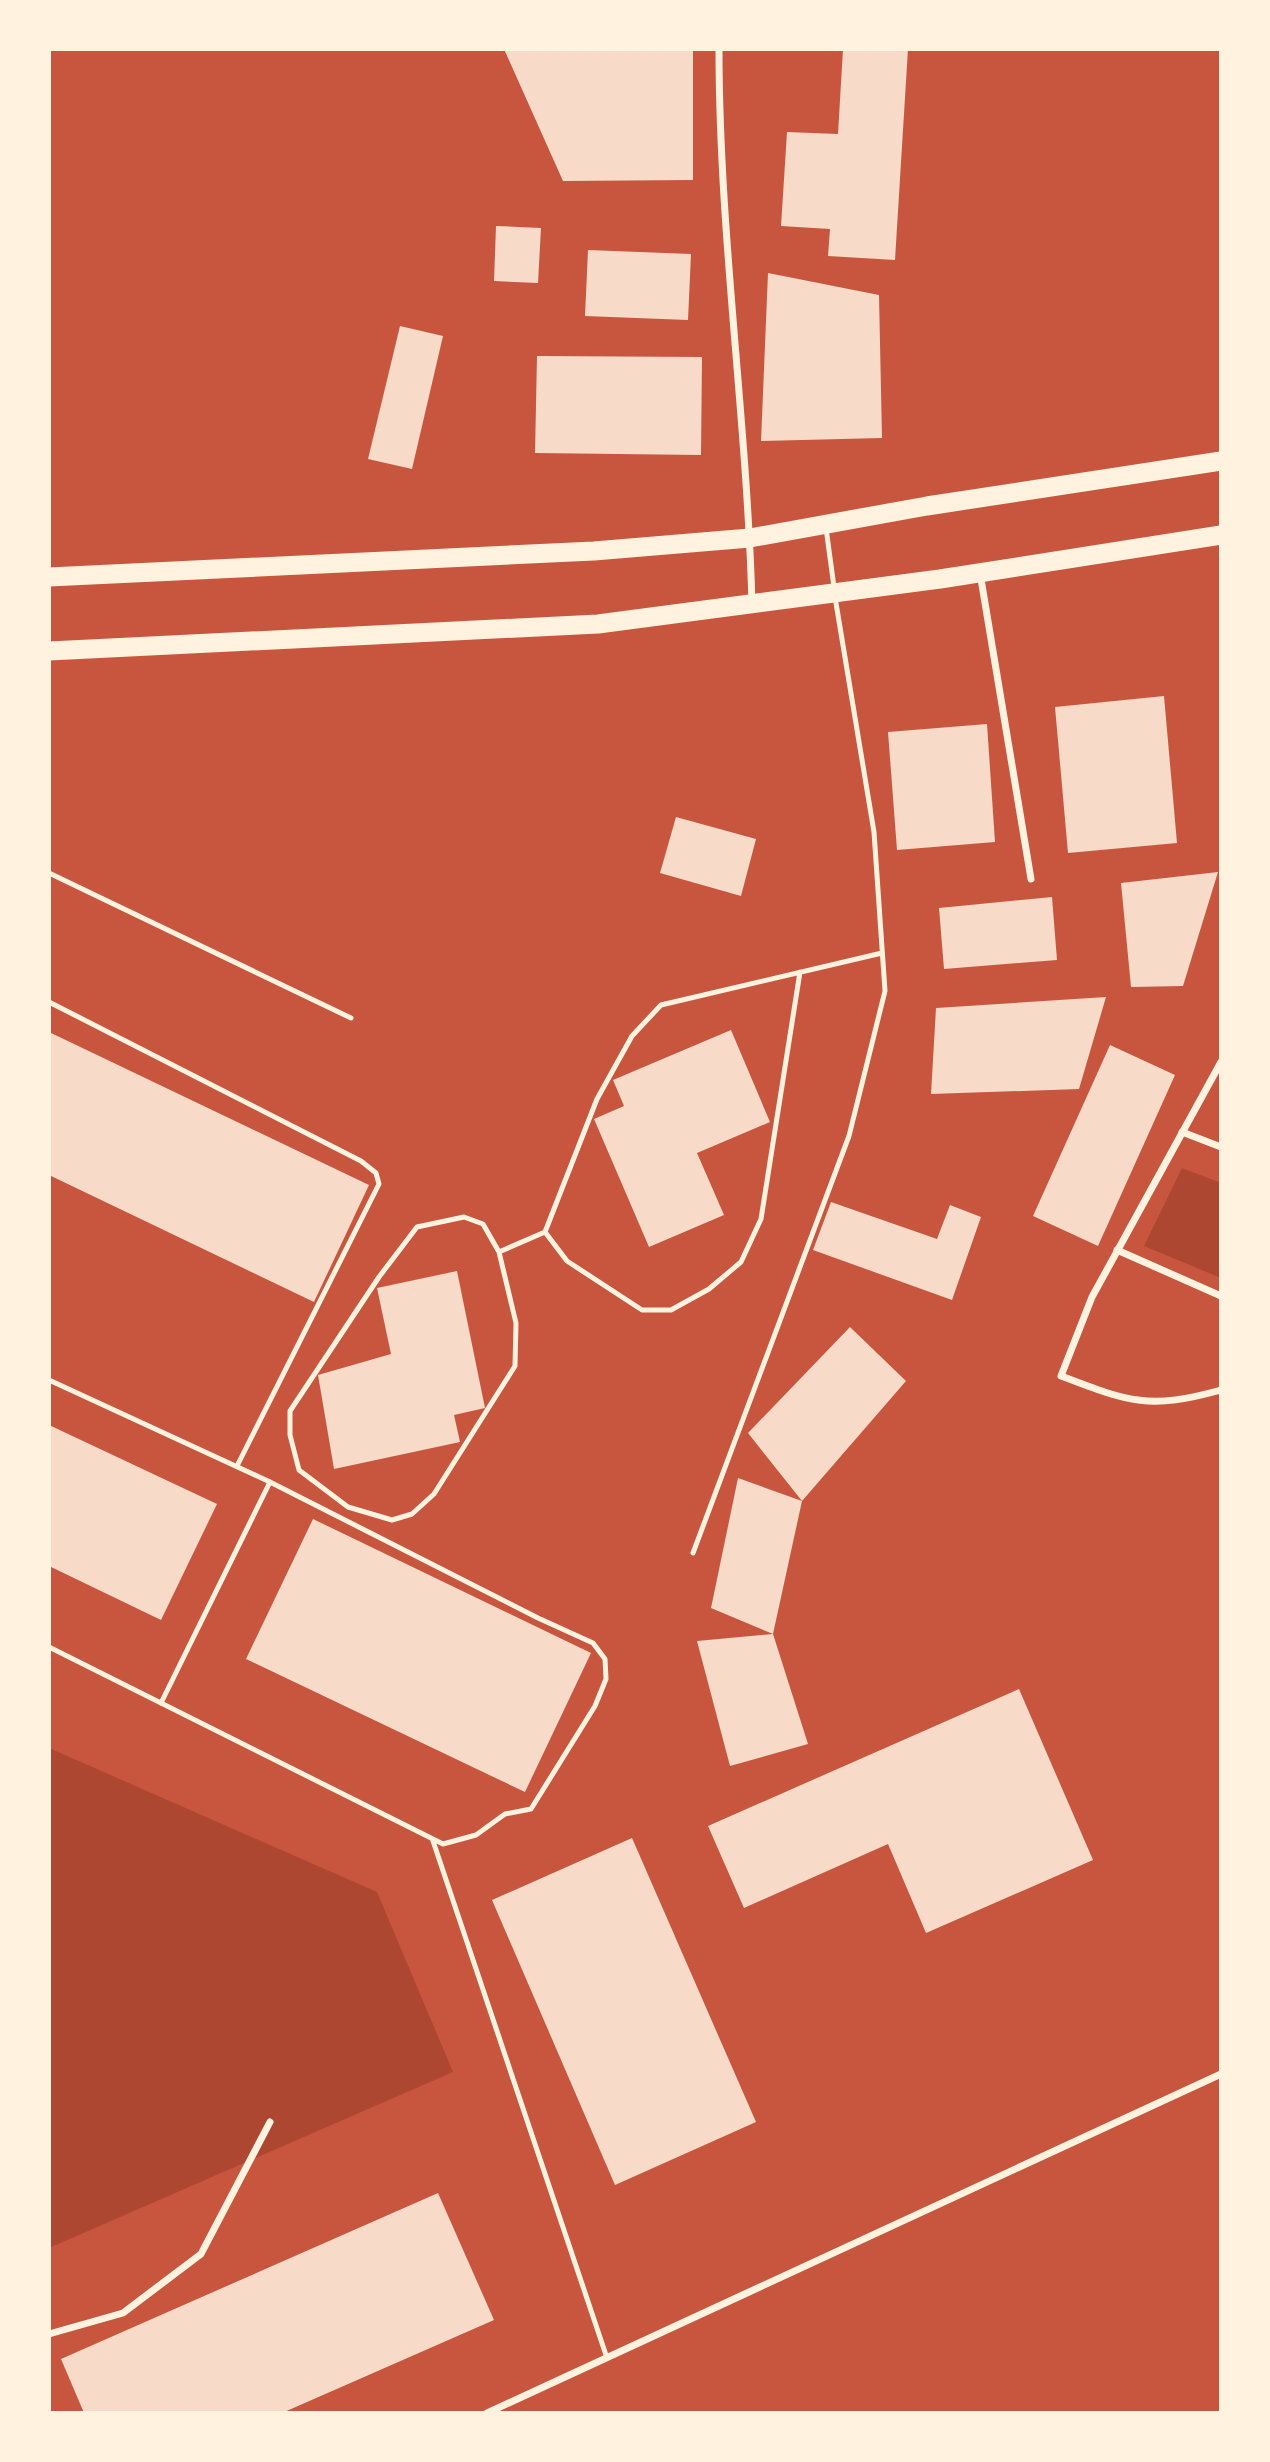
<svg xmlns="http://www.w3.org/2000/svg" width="1270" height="2462" viewBox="0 0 1270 2462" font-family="'Open Sans',sans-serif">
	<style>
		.green { fill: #ae4732 }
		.building { fill: #f7dbc8 }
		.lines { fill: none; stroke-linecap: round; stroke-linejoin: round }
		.service { stroke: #fff3e0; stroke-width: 5 }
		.minor { stroke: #fff3e0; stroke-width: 7 }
		.trunk { stroke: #fff3e0; stroke-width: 19 }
	</style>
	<rect width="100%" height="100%" fill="#c8553d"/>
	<g class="green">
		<polygon points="1182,1168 1221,1183 1221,1278 1144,1246"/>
		<polygon points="49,1748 377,1892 453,2072 49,2248"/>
	</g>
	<g class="building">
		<polygon points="504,49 693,49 693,180 563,181"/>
		<polygon points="843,49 908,49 895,260 828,256 830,229 781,226 787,132 838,134"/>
		<polygon points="496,226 541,228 538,283 494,281"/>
		<polygon points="588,250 691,254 688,320 585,316"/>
		<polygon points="768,273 879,295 882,438 761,441"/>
		<polygon points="400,326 443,336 412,469 368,459"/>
		<polygon points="537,356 702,357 701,455 535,453"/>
		<polygon points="1164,696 1177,843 1068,853 1055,707"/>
		<polygon points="987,724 995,842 897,850 888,732"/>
		<polygon points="676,817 756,839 741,896 660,873"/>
		<polygon points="1218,872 1183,986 1131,987 1121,883"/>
		<polygon points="1052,897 1057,960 944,969 939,908"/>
		<polygon points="1106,997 1079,1089 931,1094 936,1008"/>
		<polygon points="731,1030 770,1122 697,1153 724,1215 649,1247 594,1119 624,1106 613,1080"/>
		<polygon points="49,1032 369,1185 314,1302 49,1175"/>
		<polygon points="1110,1045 1175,1075 1098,1246 1033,1216"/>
		<polygon points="831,1202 937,1239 950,1205 981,1217 952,1300 813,1250"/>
		<polygon points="457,1271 485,1408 454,1415 460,1442 334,1469 318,1375 391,1354 377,1288"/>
		<polygon points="850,1327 906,1381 802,1501 773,1634 711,1608 738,1478 802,1501 748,1433"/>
		<polygon points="49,1425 217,1504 161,1620 49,1566"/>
		<polygon points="313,1519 591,1653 525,1792 246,1659"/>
		<polygon points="773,1634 808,1744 730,1766 697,1641"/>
		<polygon points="1019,1689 1093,1860 926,1933 888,1844 744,1908 708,1826"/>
		<polygon points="632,1838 756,2122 615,2185 492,1900"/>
		<polygon points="438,2193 494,2320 282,2413 84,2413 61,2359"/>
	</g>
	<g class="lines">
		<g class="service">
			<polyline points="826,528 834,587"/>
			<polyline points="49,873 351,1018"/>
			<polyline points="800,972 761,1219 741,1262 709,1289 671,1310 642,1310 567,1261 545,1232 597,1099 632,1036 661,1005 882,953"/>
			<polyline points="49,1002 361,1161 376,1173 379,1184 237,1466"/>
			<polyline points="499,1252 516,1323 515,1366 434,1494 412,1514 392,1520 348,1507 299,1470 290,1435 290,1411 379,1277 417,1227 464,1217 483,1224 499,1252 545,1232"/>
			<polyline points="49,1380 270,1482 538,1618 593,1643 605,1659 606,1679 595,1706 531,1809 505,1814 476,1835 443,1844 49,1647"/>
			<polyline points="693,1553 849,1136 885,991 874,832 835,597"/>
			<polyline points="161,1703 270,1482"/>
			<polyline points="433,1841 607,2358"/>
		</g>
		<g class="minor">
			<path d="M719,49C719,234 747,419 752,604"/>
			<polyline points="980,573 1031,879"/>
			<path d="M1221,1062L1092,1297L1061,1376C1129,1402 1149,1410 1221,1390"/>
			<polyline points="1182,1132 1221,1147"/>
			<polyline points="1117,1250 1221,1296"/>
			<polyline points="49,2334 123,2313 201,2254 270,2122"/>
			<polyline points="487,2413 1221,2074"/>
		</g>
		<g class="trunk">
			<polyline points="49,577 594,551 750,538 927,506 1221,461"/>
			<polyline points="49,651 598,624 940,579 1221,535"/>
		</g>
	</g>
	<rect width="1270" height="2462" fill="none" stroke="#fff3e0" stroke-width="102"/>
</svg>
